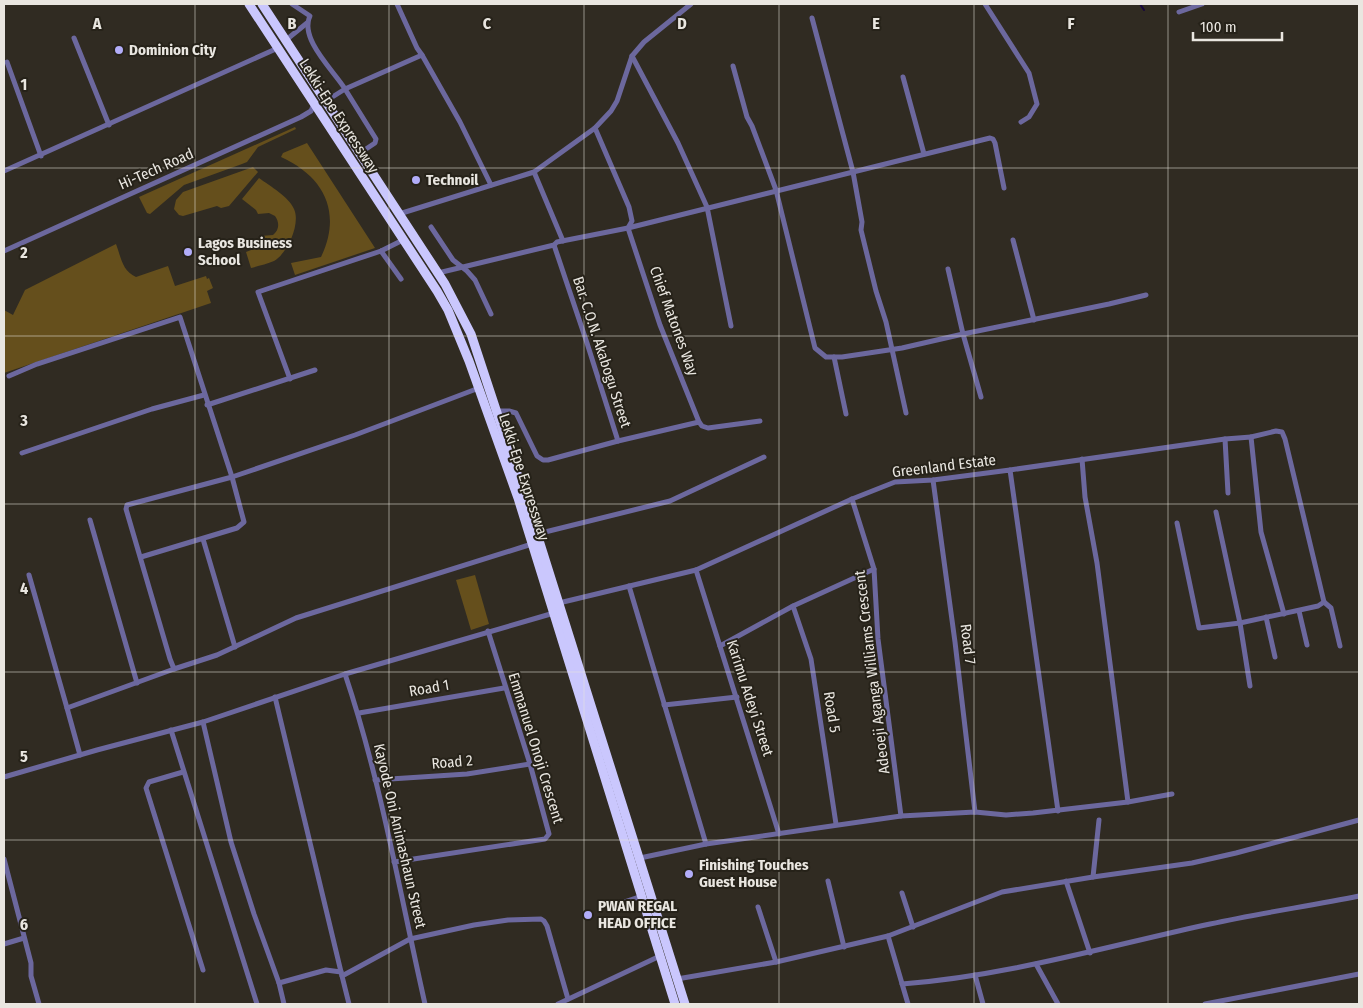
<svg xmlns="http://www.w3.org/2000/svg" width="1363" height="1008" viewBox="0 0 1363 1008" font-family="'Fira Sans Condensed',sans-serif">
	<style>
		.green { fill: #654f1c }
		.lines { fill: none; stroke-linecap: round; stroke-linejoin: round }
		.stream { stroke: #16053f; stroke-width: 2 }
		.street { stroke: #6c689e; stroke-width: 5 }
		.highway { stroke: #cac7fd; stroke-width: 9 }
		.grid { fill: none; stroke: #e9e6e0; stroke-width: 1; stroke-opacity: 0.55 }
		.poi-dot { fill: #b2adf9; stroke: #262219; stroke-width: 2 }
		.labels { text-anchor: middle; stroke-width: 4; stroke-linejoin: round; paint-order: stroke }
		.poi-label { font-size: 15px; font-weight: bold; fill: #e9e6e0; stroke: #262219; text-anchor: start }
		.street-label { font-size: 15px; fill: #e9e6e0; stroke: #262219 }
		.grid-label { font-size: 16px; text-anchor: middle; font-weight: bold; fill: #e9e6e0; stroke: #262219; stroke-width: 4; stroke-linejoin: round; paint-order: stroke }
	</style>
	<rect width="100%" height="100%" fill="#302b22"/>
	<g class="green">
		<polygon points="295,127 296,129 258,147 247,162 242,164 184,185 150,214 147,213 139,197"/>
		<path d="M307,143L375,248L295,275L291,263L321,257C342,213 325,177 281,157L283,153Z"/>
		<polygon points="253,167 258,172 229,206 221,208 217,206 183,216 179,215 174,209 176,200 183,192"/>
		<path d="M259,178C270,186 289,197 294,209C301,224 287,254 274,261C267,264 258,266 251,268L246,252L251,250L249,242L261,238V236L273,235C279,230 280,223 275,216L269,213L258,214L256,210L242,199Z"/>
		<path d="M116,244C121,257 122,271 136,277L168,266L175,286L206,276L207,279L209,278L213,288L207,291L211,303L4,373V310L13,315L25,290Z"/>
		<polygon points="475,575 489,624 471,630 456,580"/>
	</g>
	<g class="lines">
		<polyline class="stream" points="1140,4 1144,10"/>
		<g class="street">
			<path d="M292,4L310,16C299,39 334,71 345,89L422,55L417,48L397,4"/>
			<polyline points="985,4 1029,73 1037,104 1029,117 1021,122"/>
			<polyline points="1179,12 1202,4"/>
			<polyline points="812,18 853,172 862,222 861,230 876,291 886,322 906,413"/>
			<polyline points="74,38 109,125"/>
			<polyline points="286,40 307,23"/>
			<polyline points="422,55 460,122 491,185"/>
			<polyline points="632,56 678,143 707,207 731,326"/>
			<polyline points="7,62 41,156"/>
			<polyline points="733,66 747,117 752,126 776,190 815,348 826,357 842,357 902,348 963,334 1109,304 1146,295"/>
			<polyline points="903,77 924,154"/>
			<polyline points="326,101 345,89 376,139 375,143 360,153"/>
			<polyline points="595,128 629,207 632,221 628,228 660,325 699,422"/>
			<polyline points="4,171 278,48"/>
			<polyline points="534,172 563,241"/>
			<polyline points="399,214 534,172 595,128 611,111 617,101 632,56 644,42 691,4"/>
			<polyline points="431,227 453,260 467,271 475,280 491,314"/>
			<polyline points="1013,240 1034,320"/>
			<polyline points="554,245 587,343 618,441"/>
			<polyline points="4,251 301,117 311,111 314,104"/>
			<polyline points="381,251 401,279"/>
			<polyline points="948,269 963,334 981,397"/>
			<polyline points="438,273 554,245 557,242 628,228 990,138 993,139 995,143 1004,188"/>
			<polyline points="834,357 846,414"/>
			<polyline points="9,376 37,364 180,317 232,477 244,522 237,528 141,557"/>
			<polyline points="290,379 258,292 381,251 403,240"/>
			<polyline points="479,388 355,435 232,477 127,505 126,509 170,659 174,669 217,655 296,618 532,544"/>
			<polyline points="207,405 315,370"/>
			<polyline points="498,411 509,411 516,413 537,456 543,460 548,460 618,441 699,422 702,426 708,428 760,421"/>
			<polyline points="1225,439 1228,493"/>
			<polyline points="22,453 152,409 204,395"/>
			<polyline points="1082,459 1085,497 1097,563 1128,802"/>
			<polyline points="1010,470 1225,439 1251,437 1261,532 1284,614"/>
			<polyline points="933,480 955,642 975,812"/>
			<polyline points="852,499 874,569 878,639 901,816"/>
			<polyline points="1216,512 1240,623 1250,686"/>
			<polyline points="90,520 137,683"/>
			<polyline points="1177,523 1199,628 1240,623 1318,606 1324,602 1285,439 1282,432 1276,431 1251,437"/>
			<polyline points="537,534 670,501 764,457"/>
			<polyline points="203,539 235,647"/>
			<polyline points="696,570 779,834"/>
			<polyline points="29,575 67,708"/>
			<polyline points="629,586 706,844"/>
			<polyline points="1324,602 1331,608 1340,646"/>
			<polyline points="559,603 696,570 852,499 895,482 933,480 1010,470 1058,811"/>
			<polyline points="793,606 811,659 836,824"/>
			<polyline points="1299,611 1307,645"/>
			<polyline points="1266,617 1275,657"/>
			<polyline points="720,646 793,606 874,569"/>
			<path d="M345,674C381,781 400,894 425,1004"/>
			<polyline points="275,697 342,976"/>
			<polyline points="664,705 737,697"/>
			<polyline points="359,713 504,688"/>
			<polyline points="203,722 231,842 254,914 279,983"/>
			<polyline points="171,730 257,1004"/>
			<polyline points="80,755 67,708 174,669"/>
			<polyline points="183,772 149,782 146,788 203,970"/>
			<polyline points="4,777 97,750 203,722 345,674 554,613"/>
			<polyline points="375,780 467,774 530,764"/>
			<polyline points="640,858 706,844 901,816 975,812 1006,815 1033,813 1128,802 1172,794"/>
			<polyline points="4,859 31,963 31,976 39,1004"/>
			<polyline points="394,862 545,839 549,834 530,764 488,631"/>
			<polyline points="1093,877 1099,820"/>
			<polyline points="828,881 844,947"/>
			<polyline points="1066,881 1090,953"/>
			<polyline points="902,893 913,927"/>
			<polyline points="618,904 642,896"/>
			<polyline points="758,907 776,962"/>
			<polyline points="888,936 908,1004"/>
			<polyline points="4,944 24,938"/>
			<polyline points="1036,964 1058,1004"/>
			<polyline points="975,975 983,1004"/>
			<polyline points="677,979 776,962 888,936 1002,892 1093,877 1192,863 1236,853 1359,820"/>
			<path d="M902,984C1007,976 1108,946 1210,924C1260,913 1310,906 1359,896"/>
			<polyline points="284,1004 279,983 326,970 341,972"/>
			<polyline points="349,1004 342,976 410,939 474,925 508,920 541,919 544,921 547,926 568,999"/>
			<polyline points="558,1004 660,956"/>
			<polyline points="1205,1004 1359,974"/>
		</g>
		<g class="highway">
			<polyline points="249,4 437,291 448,310 469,361 518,498 675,1004"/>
			<polyline points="262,4 445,284 471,334 537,534 685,1004"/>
		</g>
	</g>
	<path class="grid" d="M195,4V1004M389,4V1004M584,4V1004M779,4V1004M974,4V1004M1168,4V1004M4,168H1359M4,336H1359M4,504H1359M4,672H1359M4,840H1359"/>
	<g class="poi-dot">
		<circle cx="119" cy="50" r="5"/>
		<circle cx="416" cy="180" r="5"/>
		<circle cx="188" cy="252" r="5"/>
		<circle cx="689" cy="874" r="5"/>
		<circle cx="588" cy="915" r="5"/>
	</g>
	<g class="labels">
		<g class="poi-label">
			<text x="129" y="55">Dominion City</text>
			<text x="426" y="185">Technoil</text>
			<text x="198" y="248">Lagos Business<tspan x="198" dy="17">School</tspan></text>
			<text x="699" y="870">Finishing Touches<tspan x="699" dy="17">Guest House</tspan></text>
			<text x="598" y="911">PWAN REGAL<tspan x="598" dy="17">HEAD OFFICE</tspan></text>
		</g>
		<g class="street-label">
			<text transform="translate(339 116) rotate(57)" y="5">Lekki-Epe Expressway</text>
			<text transform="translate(156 169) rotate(-24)" y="5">Hi-Tech Road</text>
			<text transform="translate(674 321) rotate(70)" y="5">Chief Matones Way</text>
			<text transform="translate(602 352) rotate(72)" y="5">Bar. C.O.N. Akabogu Street</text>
			<text transform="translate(944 466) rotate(-7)" y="5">Greenland Estate</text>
			<text transform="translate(524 477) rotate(72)" y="5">Lekki-Epe Expressway</text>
			<text transform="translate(968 644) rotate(83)" y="5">Road 7</text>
			<text transform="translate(872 672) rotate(-97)" y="5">Adeoeji Aganga Williams Crescent</text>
			<text transform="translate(429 688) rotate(-10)" y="5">Road 1</text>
			<text transform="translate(750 698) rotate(72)" y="5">Karimu Adeyi Street</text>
			<text transform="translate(832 712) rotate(81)" y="5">Road 5</text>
			<text transform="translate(536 748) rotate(73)" y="5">Emmanuel Onoji Crescent</text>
			<text transform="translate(452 762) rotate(-5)" y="5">Road 2</text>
			<text transform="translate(400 836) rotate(77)" y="5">Kayode Oni Animashaun Street</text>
		</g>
	</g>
	<g class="grid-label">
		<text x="97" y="29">A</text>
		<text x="292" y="29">B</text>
		<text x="487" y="29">C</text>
		<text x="682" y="29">D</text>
		<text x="876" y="29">E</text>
		<text x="1071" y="29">F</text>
		<text x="24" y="90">1</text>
		<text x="24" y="258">2</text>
		<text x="24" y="426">3</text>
		<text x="24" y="594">4</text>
		<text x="24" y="762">5</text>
		<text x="24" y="930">6</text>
	</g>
	<rect width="1363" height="1008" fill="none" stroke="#e9e6e0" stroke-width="10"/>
	<path d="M1193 32v8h89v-8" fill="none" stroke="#e9e6e0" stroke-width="2.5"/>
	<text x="1200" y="32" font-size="15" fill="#e9e6e0" stroke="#262219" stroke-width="4" paint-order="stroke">100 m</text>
</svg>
